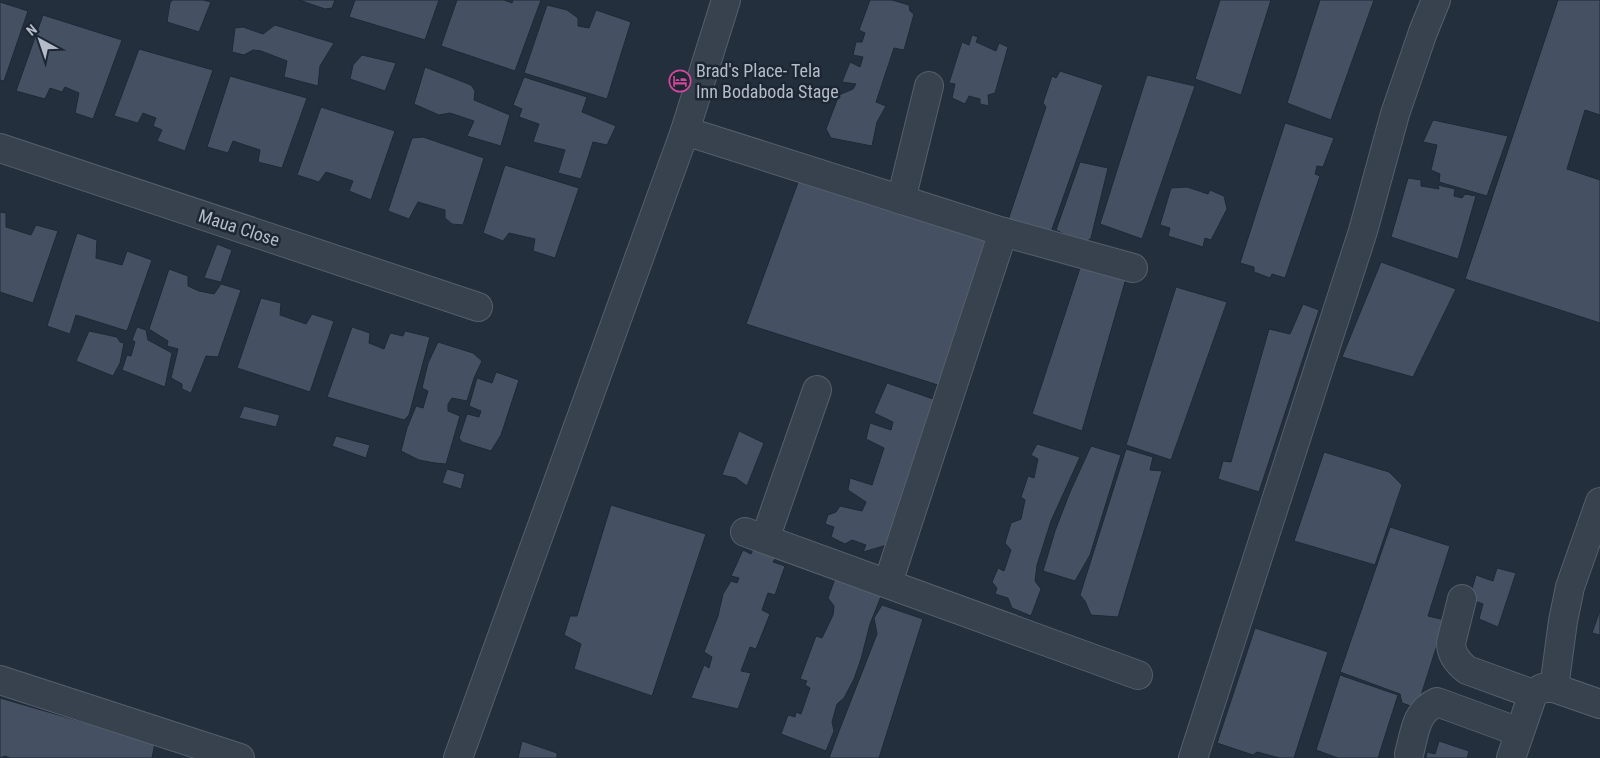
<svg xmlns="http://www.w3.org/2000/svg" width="1600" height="758" viewBox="0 0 1600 758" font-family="'Roboto Condensed',sans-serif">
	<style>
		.building { fill: #455162; stroke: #1f2835 }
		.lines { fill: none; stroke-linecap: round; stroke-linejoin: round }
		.minor-casing { stroke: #565f6c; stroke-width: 30 }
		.minor { stroke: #38414e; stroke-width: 28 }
		.labels { text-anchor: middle; stroke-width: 5; stroke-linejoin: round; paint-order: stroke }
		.poi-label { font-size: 18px; fill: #b4bcc9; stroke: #1d2633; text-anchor: start }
		.street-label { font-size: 18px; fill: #b4bcc9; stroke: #1d2633 }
	</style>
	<rect width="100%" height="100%" fill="#242f3e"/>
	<g class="building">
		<polygon points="172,0 203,0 211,2 199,32 167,22 170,3"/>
		<polygon points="299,0 335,0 332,8 325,9"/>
		<polygon points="355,0 439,0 425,40 349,17"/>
		<polygon points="457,0 504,0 512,3 513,0 541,0 515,71 441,46"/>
		<polygon points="870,0 892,0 909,5 910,11 914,14 904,50 894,48 876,102 886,106 877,122 872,146 831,138 826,129 839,95 853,89 856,84 842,82 850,62 860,67 863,57 853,55 856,42 862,42 865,33 859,30"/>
		<polygon points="1220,0 1271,0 1241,95 1195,79"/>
		<polygon points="1320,0 1374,0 1331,120 1287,103"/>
		<polygon points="1558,0 1600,0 1600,115 1585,110 1567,169 1600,180 1600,323 1465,279"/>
		<polygon points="0,2 28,11 4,81 0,80"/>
		<polygon points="547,5 567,10 578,18 578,26 589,28 596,10 631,22 607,99 524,73"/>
		<polygon points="43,15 122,40 93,119 75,113 79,93 65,87 62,92 50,88 45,99 16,91"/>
		<polygon points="275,25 334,43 320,66 318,86 284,77 287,61 261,51 253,50 244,55 232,52 235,28 243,27 263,34"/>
		<polygon points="972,35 978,37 976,42 996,51 999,43 1008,47 995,93 988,95 989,106 980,104 980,99 969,96 965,104 952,98 955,84 949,83 962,42 969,45"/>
		<polygon points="139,49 213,70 185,151 157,141 162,130 153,126 156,118 143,113 138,123 114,116"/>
		<polygon points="362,55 396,63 385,91 350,79 353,65"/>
		<polygon points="425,67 471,85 475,91 474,100 510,115 501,146 467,136 474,121 450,113 439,115 414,104"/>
		<polygon points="1060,71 1103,85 1050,235 1007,223 1046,107 1043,103 1052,76 1056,78"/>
		<polygon points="1147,75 1195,86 1142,239 1100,224"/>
		<polygon points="230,76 307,98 282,168 258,162 260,150 233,141 228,153 207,147"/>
		<polygon points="524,77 587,97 582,112 616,126 607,145 593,142 581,179 558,173 565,150 533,142 539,124 519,117 522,109 513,105"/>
		<polygon points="321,107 395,131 371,200 349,191 353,181 326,172 319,182 297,175"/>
		<polygon points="1433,120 1508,136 1487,196 1439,182 1440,174 1431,170 1437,145 1423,142"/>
		<polygon points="1285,123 1334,138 1323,167 1317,166 1315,174 1320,176 1285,278 1272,274 1270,278 1254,272 1254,267 1240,263"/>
		<polygon points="423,137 484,158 463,225 452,224 445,218 445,210 418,202 409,219 388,211 412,138"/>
		<polygon points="1080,162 1108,168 1091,238 1084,244 1056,230"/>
		<polygon points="505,165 579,188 555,258 533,251 535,239 509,233 503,241 483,233"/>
		<polygon points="800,177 981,233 990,245 941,386 746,324"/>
		<polygon points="1408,178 1421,180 1421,186 1439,189 1438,185 1455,189 1454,196 1462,198 1465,194 1476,196 1458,259 1391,237"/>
		<polygon points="1187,187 1208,194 1210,190 1224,196 1227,209 1211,240 1205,238 1203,247 1168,236 1170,228 1160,225 1171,188"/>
		<polygon points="0,212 6,213 6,227 31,235 36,225 58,231 33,303 0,292"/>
		<polygon points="77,233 97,240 96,258 122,265 127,251 152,260 127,331 76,315 70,334 47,326"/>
		<polygon points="217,244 232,250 221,282 204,278"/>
		<polygon points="1082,262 1127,275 1082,431 1032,414"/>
		<polygon points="1381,262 1456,289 1413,377 1342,357"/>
		<polygon points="169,269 188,276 188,286 199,291 214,294 221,284 241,290 218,357 206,356 191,393 182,389 182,384 171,378 178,349 167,346 168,341 149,329"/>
		<polygon points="1176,287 1227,302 1171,460 1126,445"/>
		<polygon points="261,298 281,303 280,315 306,324 312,314 334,321 310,392 237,368"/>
		<polygon points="1303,304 1319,310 1259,492 1218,479 1223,461 1231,462 1269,329 1290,334"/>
		<polygon points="137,327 146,330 148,340 172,353 165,387 122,370 127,355 131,356 135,342 132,340"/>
		<polygon points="352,327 370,333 369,343 384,349 390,333 403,336 405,331 430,337 409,415 404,420 327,397"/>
		<polygon points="89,331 117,337 120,342 124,343 120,363 113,376 76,361"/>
		<polygon points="438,342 473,353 482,361 474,378 467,401 452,398 448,404 448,411 460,416 446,464 435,463 419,460 401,451 407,428 416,406 423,408 428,391 422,388 428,363"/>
		<polygon points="496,372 519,380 501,435 491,451 462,442 459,438 467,414 479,417 481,411 469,406 477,378 492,383"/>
		<polygon points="887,383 939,401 887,545 863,552 866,545 852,540 845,544 831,537 834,527 825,524 828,515 836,512 840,506 862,511 866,502 848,490 850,478 872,485 884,448 866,439 870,423 891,430 893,422 874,413"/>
		<polygon points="244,406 280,415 276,427 239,418"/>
		<polygon points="739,431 764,443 747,486 736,478 722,475"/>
		<polygon points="336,436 370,445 366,458 332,446"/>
		<polygon points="1037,444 1080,457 1051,521 1037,565 1035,581 1041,589 1031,616 1012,608 1008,598 995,594 997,588 992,582 998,568 1004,571 1011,550 1005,543 1011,523 1021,519 1025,500 1021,497 1028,476 1034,478 1038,459 1031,455"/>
		<polygon points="1091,446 1121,455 1090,555 1075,581 1043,571 1055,531 1070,492"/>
		<polygon points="1126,449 1153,457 1150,470 1162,471 1118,617 1091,615 1085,601 1080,595"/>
		<polygon points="1324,452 1389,472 1402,485 1375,565 1294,541"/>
		<polygon points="447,469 465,474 461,489 442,483"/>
		<polygon points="611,505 706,534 652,696 574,669 581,644 564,635 570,616 577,616"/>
		<polygon points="1390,527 1450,546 1428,616 1445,620 1417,708 1402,703 1400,694 1340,672"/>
		<polygon points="753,549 776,557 773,562 785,566 775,595 768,593 762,610 770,614 756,649 750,647 741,671 751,673 738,709 691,698 704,665 709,668 712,657 704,652 718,616 723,594 731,581 737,583 739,578 731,576 743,550 751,554"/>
		<polygon points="1497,568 1516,573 1498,627 1479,619 1483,604 1469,599 1476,575 1493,581"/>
		<polygon points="836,576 882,594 870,624 861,659 854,679 844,698 837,704 832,722 834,731 826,751 781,734 788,715 795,717 796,712 801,714 810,688 805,685 807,681 800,679 816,636 822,638 833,615 834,606 828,598"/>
		<polygon points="882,605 923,619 879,758 829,758 839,731 877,634 874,618"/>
		<polygon points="1600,610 1600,635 1592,633"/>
		<polygon points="1255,628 1328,652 1294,758 1280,758 1257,752 1253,755 1217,743"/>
		<polygon points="1340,675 1398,695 1378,758 1338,758 1316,750"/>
		<polygon points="0,698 155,743 152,758 10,758 5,756 0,758"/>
		<polygon points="522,741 557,753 557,758 518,758"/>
		<polygon points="1439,741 1469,751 1467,758 1426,758 1427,752 1435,754"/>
	</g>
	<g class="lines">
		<g class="minor-casing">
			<g id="minor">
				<polyline points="685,131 1003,232 1133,268"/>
				<polyline points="0,148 478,307"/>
				<polyline points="901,200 929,86"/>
				<polyline points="745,532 1138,675"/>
				<polyline points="765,539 817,390"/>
				<polyline points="888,583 1003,232"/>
				<path d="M1462,599L1451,643C1451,654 1458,663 1467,670L1533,694"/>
				<polyline points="0,680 240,758"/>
				<polyline points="1554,688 1563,621 1570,587 1600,502"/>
				<path d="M1409,754C1415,733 1415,712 1437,702L1519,732"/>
				<polyline points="458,758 685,131 726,0"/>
				<polyline points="1193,758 1363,231 1395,114 1423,32 1436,0"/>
				<polyline points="1511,758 1533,694 1542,688 1554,688 1600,704"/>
			</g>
		</g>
		<use href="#minor" class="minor"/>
	</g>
	<defs>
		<g id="hotel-ring" transform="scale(1.125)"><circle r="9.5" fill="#1d2633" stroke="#d1479c" stroke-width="1.5"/><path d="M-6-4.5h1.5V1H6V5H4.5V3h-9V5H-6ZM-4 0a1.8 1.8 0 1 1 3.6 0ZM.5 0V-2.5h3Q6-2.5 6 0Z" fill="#d1479c"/></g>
	</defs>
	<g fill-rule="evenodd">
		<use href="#hotel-ring" x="680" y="81"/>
	</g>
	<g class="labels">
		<g class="poi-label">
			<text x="696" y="77">Brad's Place- Tela<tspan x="696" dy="21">Inn Bodaboda Stage</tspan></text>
		</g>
		<g class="street-label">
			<text transform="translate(239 228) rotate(18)" y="6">Maua Close</text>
		</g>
	</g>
	<g transform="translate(40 40) rotate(320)" stroke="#1d2633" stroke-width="4" paint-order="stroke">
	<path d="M0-4L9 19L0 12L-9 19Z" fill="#b4bcc9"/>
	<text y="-8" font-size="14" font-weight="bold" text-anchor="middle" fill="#b4bcc9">N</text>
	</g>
</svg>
